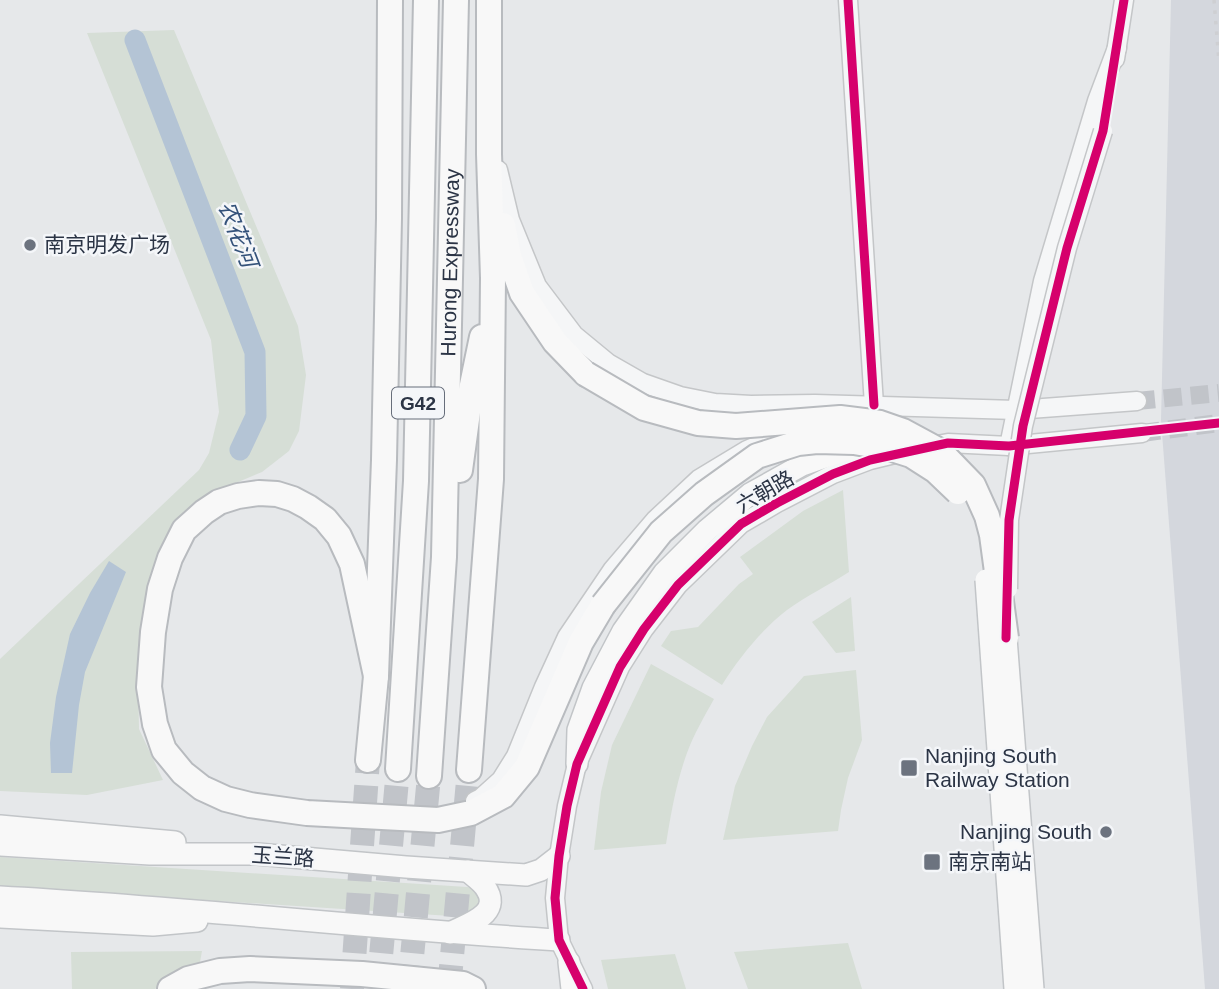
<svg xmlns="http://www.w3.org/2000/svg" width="1219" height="989" viewBox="0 0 1219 989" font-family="Helvetica,'Noto Sans SC',sans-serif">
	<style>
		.built { fill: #d4d7dd }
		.green { fill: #d6ded6 }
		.water { fill: #b4c4d5 }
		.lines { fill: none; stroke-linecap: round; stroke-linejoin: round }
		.river { stroke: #b4c4d5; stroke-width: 21 }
		.minor-tunnel { stroke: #c1c4c9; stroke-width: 18; stroke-dasharray: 18 9; stroke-linecap: butt }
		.highway-tunnel { stroke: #c1c4c9; stroke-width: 24; stroke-dasharray: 24 12; stroke-linecap: butt }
		.minor-casing { stroke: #c4c6c8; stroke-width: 21 }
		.major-casing { stroke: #c2c5c8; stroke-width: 24 }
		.highway-casing { stroke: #b8bbbf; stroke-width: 28 }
		.minor { stroke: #f5f6f7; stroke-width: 18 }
		.major { stroke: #f8f8f8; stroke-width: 21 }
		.highway { stroke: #f8f8f8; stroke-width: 24 }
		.rail { stroke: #cecfd2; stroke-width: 3.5; stroke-dasharray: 3.5 7; stroke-linecap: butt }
		.minor-bridge-casing { stroke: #c4c6c8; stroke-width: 21; stroke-linecap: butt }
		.major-bridge-casing { stroke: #c2c5c8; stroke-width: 24; stroke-linecap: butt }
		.highway-bridge-casing { stroke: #b8bbbf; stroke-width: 28; stroke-linecap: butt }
		.minor-bridge { stroke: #f5f6f7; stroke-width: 18 }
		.major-bridge { stroke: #f8f8f8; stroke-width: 21 }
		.highway-bridge { stroke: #f8f8f8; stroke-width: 24 }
		.cycleway-casing { stroke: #f4f6f9; stroke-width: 13 }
		.cycleway { stroke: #d6006c; stroke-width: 9 }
		.poi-dot { fill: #6c737f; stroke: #f4f6f9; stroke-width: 2.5 }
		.labels { text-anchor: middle; stroke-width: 5; stroke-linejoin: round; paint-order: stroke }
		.shield { fill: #f4f6f9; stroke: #676e7b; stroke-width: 2 }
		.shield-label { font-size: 19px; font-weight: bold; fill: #2b3445 }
		.poi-label { font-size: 21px; fill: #2b3445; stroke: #f4f6f9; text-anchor: start }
		.street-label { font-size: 21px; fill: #2b3445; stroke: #f4f6f9 }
		.water-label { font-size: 23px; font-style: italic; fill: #34527a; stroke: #f4f6f9 }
	</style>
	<rect width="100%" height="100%" fill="#e6e8ea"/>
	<polygon class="built" points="1171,0 1219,0 1219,989 1205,989 1161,420"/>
	<g class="green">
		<polygon points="174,30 298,326 306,375 299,431 289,451 262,472 231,485 191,516 138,677 139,729 163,780 87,795 0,791 0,659 199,470 209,453 219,412 211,340 87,33"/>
		<path d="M843,490L849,572C829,585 806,596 787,610C761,630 739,658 722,685L661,646L671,631L698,627L739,584L753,574L740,557L803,511Z"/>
		<polygon points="851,597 855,651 836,653 812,622"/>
		<path d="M651,664L714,699C704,717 694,734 687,753C676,783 671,814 666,844L594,850L601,792L612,745Z"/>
		<polygon points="856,670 862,740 848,778 841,810 838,831 723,840 735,786 752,746 767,717 804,676"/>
		<path d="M0,857L467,887C477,888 478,894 481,903L466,917L0,887Z"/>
		<polygon points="848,943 862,989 748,989 734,952"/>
		<polygon points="202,951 200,962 167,979 155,989 72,989 71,952"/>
		<polygon points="675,954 686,989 608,989 601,960"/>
	</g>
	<polygon class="water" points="109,561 126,572 85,672 79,705 72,773 51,773 50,743 56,697 70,634 90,593"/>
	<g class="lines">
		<polyline class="river" points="135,40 255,352 256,416 240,450"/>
		<g class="minor-tunnel">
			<polyline points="1137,401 1219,393"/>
			<polyline points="1142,433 1219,423"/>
		</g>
		<g class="highway-tunnel">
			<polyline points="352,989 368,760"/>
			<polyline points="378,989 398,769"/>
			<polyline points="409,989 429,776"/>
			<polyline points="449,989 469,770"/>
		</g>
		<g class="minor-casing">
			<g id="minor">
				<polyline points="848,0 874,405"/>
				<polyline points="1115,59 1124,0"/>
				<polyline points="498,170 510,220 537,286 574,335 608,363 643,383 680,396 715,403 751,405 815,404 1016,410 1137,401"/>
				<polyline points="1009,446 1043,281 1097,101 1117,48"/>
				<polyline points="927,447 948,443 1009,446 1142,433"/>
				<polyline points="475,801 481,798 501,780 516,756 544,687 567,637 613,569 655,520 699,479 747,450 781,435 804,432"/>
				<polyline points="583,989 559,940 555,898 559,856 567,806 577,764 620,667 644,629 678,585 741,524 777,503 833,474 870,460 899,453"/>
			</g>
		</g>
		<g class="major-casing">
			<g id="major">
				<polyline points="577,764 578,730 593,688 623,631 664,573 707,530 750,494 802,465 844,450 863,449"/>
				<polyline points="0,826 175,842"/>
				<polyline points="0,845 150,854 257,854 406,867 526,875 541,870 559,856"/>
				<path d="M0,897C187,907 373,929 559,940"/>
				<polyline points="0,917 153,925 197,921"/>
				<path d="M450,933C467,924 504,914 485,887C481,881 473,876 468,871"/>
				<polyline points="569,962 572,989"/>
			</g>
		</g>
		<g class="highway-casing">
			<g id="highway">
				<polyline points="503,225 509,256 522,293 555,342 586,374"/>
				<polyline points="460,470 471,390 482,337"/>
				<polyline points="376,676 352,564 339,536 325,519 308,507 293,499 277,494 259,493 238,496 219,502 204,512 184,530 170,558 160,589 153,632 149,687 155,724 164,750 183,773 202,788 226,799 250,805 307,813 438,820 471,813 503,796 527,767 581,642 603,605"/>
				<polyline points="368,760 376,676 384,460 389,218 390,0"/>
				<polyline points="398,769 416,481 426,0"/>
				<polyline points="469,770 491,479 493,278 489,154 489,0"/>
				<path id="s1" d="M429,776L444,557L456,0"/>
				<polyline points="170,989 188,979 220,971 250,969 362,974 463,984 473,989"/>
			</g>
		</g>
		<use href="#minor" class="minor"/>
		<use href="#major" class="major"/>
		<use href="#highway" class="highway"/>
		<polyline class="rail" points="1214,0 1219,62"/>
		<g class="minor-bridge-casing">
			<polyline id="minor-bridge" points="1008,589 1009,520 1023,426 1067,248 1103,131"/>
		</g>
		<g class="major-bridge-casing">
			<g id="major-bridge">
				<polyline points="986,580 1015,989"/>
				<polyline points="1006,638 1033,989"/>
			</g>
		</g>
		<g class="highway-bridge-casing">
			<g id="highway-bridge">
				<polyline points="586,374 644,408 698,423 736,426 840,418 880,423 903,431 940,451 973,485 987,516 992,535 1006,638"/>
				<polyline points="603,605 661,532 704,494 757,456 798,443 817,441 854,442 889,448 911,455 936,471 958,492"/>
			</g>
		</g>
		<use href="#minor-bridge" class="minor-bridge"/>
		<use href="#major-bridge" class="major-bridge"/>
		<use href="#highway-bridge" class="highway-bridge"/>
		<g class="cycleway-casing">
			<g id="cycleway">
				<polyline points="848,0 874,405"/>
				<polyline points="1006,638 1009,520 1023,426 1067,248 1103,131 1124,0"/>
				<polyline points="583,989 559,940 555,898 559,856 567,806 577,764 620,667 644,629 678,585 741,524 777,503 833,474 870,460 948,443 1009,446 1219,423"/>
			</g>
		</g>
		<use href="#cycleway" class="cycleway"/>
	</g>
	<g class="poi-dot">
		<circle cx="30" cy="245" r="7"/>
		<rect x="900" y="759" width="18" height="18" rx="3.5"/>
		<circle cx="1106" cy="832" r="7"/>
		<rect x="923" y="853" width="18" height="18" rx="3.5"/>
	</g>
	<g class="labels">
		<rect class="shield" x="392" y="387.5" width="52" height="31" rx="5"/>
		<g class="shield-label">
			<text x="418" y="410">G42</text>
		</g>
		<g class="poi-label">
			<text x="44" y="252">南京明发广场</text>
			<text x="925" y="763">Nanjing South<tspan x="925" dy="24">Railway Station</tspan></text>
			<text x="1092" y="839" text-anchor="end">Nanjing South</text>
			<text x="948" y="869">南京南站</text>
		</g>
		<g class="street-label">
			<text dy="7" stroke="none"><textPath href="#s1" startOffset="514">Hurong Expressway</textPath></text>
			<text transform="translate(765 492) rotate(-30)" y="7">六朝路</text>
			<text transform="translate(283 857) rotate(4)" y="7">玉兰路</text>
		</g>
		<g class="water-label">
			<text transform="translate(238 234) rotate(69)" y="8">农花河</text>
		</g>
	</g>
</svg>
